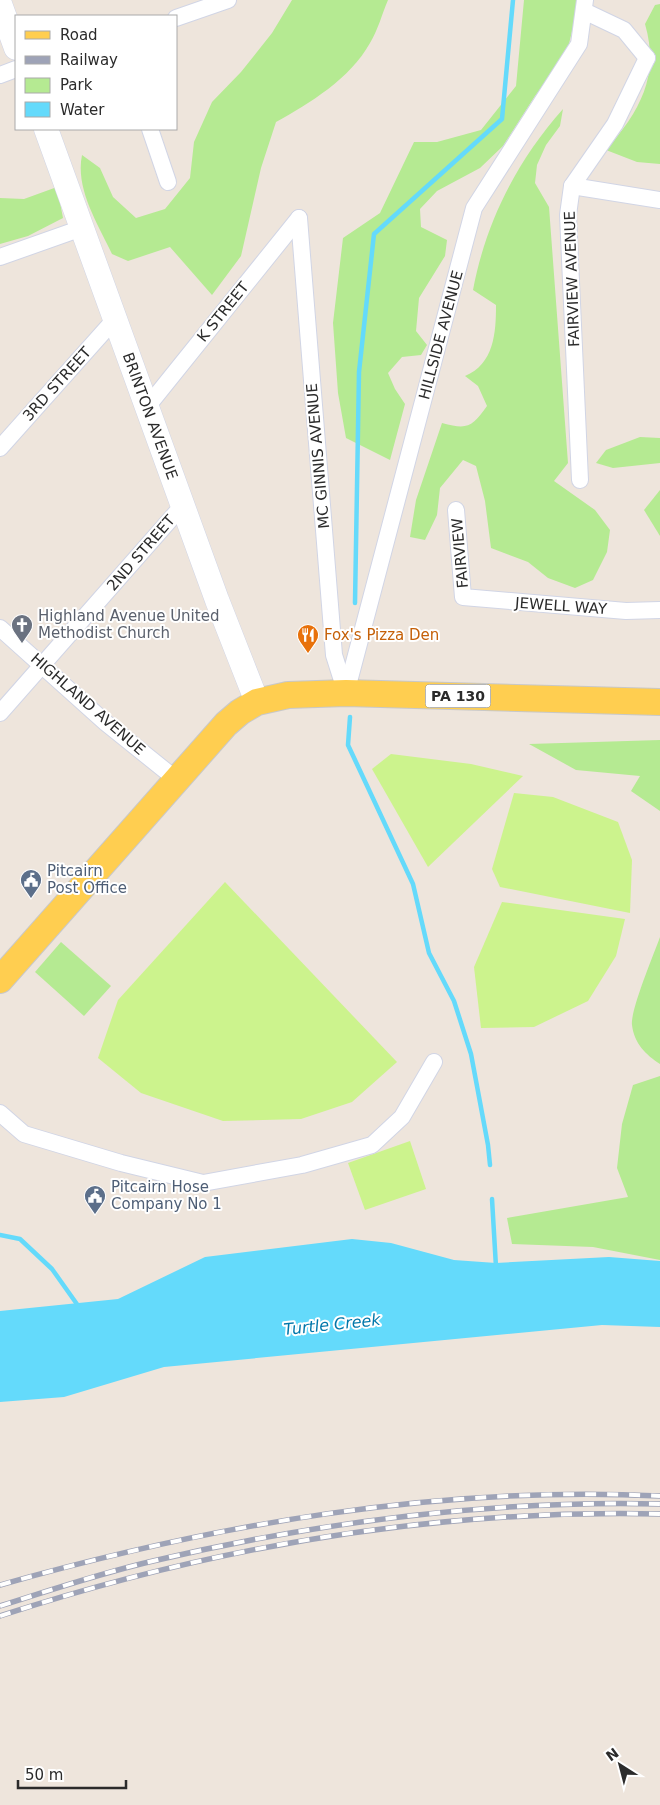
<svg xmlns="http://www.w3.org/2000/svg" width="660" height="1805" viewBox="0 0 660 1805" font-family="'DejaVu Sans',sans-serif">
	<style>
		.green { fill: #b5ea92 }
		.pitch { fill: #ccf38d }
		.water { fill: #64dafb }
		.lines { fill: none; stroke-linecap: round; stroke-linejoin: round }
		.stream { stroke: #64dafb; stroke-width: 4.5 }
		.street-casing { stroke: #d1d5e5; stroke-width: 18 }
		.secondary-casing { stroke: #d1d5e5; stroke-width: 25 }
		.primary-casing { stroke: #c8c8c8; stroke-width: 28 }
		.street { stroke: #fff; stroke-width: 16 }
		.secondary { stroke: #fff; stroke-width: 24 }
		.primary { stroke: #ffce50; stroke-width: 26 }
		.rail-casing { stroke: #9ea3b7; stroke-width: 5.5 }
		.rail { stroke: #fff; stroke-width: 4; stroke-dasharray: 11; stroke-linecap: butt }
		.labels { text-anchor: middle; stroke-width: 4; stroke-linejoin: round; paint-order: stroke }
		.shield { fill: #fff; stroke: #6b6b6b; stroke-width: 1 }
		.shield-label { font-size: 14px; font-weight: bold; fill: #2b2b2b }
		.street-label { font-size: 15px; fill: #2b2b2b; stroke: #fff }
		.worship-label { font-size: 15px; fill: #5b616d; stroke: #fff; text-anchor: start }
		.food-label { font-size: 15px; fill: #c56008; stroke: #fff; text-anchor: start }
		.service-label { font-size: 15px; fill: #4e5e75; stroke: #fff; text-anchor: start }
		.water-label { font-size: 16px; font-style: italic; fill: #07a; stroke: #fff }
	</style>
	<rect width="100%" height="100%" fill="#eee5dc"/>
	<g class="green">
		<path d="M292,0H388C382,14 378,30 370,43C350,79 310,103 276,122L261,168L241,256L212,295L170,247L128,261L112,254C98,224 75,189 82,155L100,168L113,197L136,218L165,209L190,178L194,142L212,102L241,72L272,33Z"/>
		<polygon points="524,0 576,0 576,15 566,56 535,96 503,146 480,168 437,191 420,209 421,227 447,240 445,256 419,298 416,331 427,345 421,355 402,357 388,373 395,389 405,404 390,460 346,438 338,393 333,323 343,238 380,213 414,142 437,142 481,130 516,86"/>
		<path d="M660,4V164L637,162L606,150C640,111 660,76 645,24L655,5Z"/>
		<path d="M563,109L560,126L546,145L537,165L535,183L549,207L568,463L554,481L595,510L610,530L607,552L593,580L575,588L548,578L528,562L491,548L485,501L476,466L463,460L440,488L437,515L425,540L410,537L416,500L442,423C468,430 472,427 487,406L478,386L465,376C494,364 496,333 496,305L473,290C486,221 517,161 563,109Z"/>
		<polygon points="57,187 63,218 28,236 0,244 0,198 24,199"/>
		<polygon points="640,437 660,438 660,463 613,468 596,463 606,450"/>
		<polygon points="660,490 660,536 644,510"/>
		<polygon points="660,740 660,811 631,791 640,776 576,770 529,744"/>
		<path d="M660,937V1064C646,1055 634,1043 632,1025C630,1011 654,954 660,937Z"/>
		<polygon points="61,942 111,986 84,1016 35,972"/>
		<polygon points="660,1076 660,1260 593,1247 512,1244 507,1218 628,1197 617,1168 622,1124 633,1085"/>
	</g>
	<g class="pitch">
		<polygon points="391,754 471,764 523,776 428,867 372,769"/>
		<polygon points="514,793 553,797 618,822 632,860 630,913 500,887 492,869"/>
		<polygon points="225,882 397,1062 352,1102 301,1119 223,1121 141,1093 98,1058 118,1000"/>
		<polygon points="502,902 625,919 616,956 588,1001 534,1027 481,1028 474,967"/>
		<polygon points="410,1141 426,1189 365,1210 348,1163"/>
	</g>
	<polygon class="water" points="352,1239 391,1243 454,1260 496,1263 609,1257 660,1261 660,1327 602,1325 164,1367 64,1397 0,1402 0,1311 118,1299 205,1257"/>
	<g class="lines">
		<g class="stream">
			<polyline points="355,603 359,372 374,234 502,119 513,0"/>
			<polyline points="350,717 348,745 413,884 429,953 454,1001 471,1054 488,1145 490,1165"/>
			<polyline points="492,1199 496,1267"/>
			<polyline points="0,1235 20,1239 52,1269 79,1307"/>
		</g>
		<g class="street-casing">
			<g id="street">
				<polyline points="584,11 624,30 647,58"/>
				<polyline points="176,18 228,0"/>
				<polyline points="0,75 16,69"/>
				<polyline points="150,129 168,182"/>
				<polyline points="572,186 660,200"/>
				<polyline points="299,218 334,655 346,693"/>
				<polyline points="0,257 82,228"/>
				<polyline points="147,407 299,218"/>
				<polyline points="0,448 115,319"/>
				<polyline points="580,480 568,215 572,186 615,124 647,58"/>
				<polyline points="456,510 463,597 626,611 660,610"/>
				<polyline points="0,628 106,723 177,780"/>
				<polyline points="346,693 474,208 579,44 585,0"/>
				<polyline points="0,713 183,505"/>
				<polyline points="0,1113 24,1134 121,1163 203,1183 302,1165 372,1145 402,1117 434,1062"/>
			</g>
		</g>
		<g class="secondary-casing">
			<g id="secondary">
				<polyline points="0,4 16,48"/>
				<polyline points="46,129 217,600 257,702"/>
			</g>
		</g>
		<g class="primary-casing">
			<polyline id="primary" points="0,980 226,724 240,712 257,702 288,695 346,693 660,702"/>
		</g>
		<use href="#street" class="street"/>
		<use href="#secondary" class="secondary"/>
		<use href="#primary" class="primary"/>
		<g class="rail-casing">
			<g id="rail">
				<path d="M0,1585C213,1525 437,1485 660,1496"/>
				<path d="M0,1606C51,1590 101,1573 153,1561C319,1522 490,1500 660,1504"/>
				<path d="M0,1616C215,1546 434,1509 660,1514"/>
			</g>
		</g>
		<use href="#rail" class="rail"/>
	</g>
	<defs>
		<g id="church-pin" transform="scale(1.125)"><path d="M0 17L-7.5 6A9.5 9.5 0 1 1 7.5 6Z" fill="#6b7280" stroke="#fff"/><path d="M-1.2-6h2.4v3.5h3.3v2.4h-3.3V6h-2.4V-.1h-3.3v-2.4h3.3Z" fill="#fff"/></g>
		<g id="restaurant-pin" transform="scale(1.125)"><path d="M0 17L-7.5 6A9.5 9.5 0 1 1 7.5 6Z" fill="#e8710a" stroke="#fff"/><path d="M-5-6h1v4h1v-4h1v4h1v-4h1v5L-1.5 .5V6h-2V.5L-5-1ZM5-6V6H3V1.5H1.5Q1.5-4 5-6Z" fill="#fff"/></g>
		<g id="civic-pin" transform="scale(1.125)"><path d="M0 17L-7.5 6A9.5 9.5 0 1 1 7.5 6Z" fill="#5c6f8a" stroke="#fff"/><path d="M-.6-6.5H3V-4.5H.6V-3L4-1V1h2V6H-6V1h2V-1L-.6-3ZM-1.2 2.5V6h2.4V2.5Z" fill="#fff"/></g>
	</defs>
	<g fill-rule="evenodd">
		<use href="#church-pin" x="22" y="625"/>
		<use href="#restaurant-pin" x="308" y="635"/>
		<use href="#civic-pin" x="31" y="880"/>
		<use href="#civic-pin" x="95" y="1196"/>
	</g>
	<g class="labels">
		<rect class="shield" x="425.5" y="684.5" width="65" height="23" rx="4"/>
		<g class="shield-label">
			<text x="458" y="701">PA 130</text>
		</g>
		<g class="street-label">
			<text transform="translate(572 279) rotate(-92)" y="5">FAIRVIEW AVENUE</text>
			<text transform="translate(223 312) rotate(-51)" y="5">K STREET</text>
			<text transform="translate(441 335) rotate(-75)" y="5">HILLSIDE AVENUE</text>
			<text transform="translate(57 384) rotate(-48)" y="5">3RD STREET</text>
			<text transform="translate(150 416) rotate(70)" y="5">BRINTON AVENUE</text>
			<text transform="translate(318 456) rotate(-95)" y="5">MC GINNIS AVENUE</text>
			<text transform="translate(141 553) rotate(-49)" y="5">2ND STREET</text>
			<text transform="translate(460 553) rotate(-95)" y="5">FAIRVIEW</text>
			<text transform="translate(561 606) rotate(4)" y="5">JEWELL WAY</text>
			<text transform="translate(88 704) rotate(41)" y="5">HIGHLAND AVENUE</text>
		</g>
		<g class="worship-label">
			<text x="38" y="621">Highland Avenue United<tspan x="38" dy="17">Methodist Church</tspan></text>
		</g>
		<g class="food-label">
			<text x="324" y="640">Fox's Pizza Den</text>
		</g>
		<g class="service-label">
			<text x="47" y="876">Pitcairn<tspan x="47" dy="17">Post Office</tspan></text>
			<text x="111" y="1192">Pitcairn Hose<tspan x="111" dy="17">Company No 1</tspan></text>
		</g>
		<g class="water-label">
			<text transform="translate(332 1324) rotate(-6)" y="6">Turtle Creek</text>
		</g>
	</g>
	<rect x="15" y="15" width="162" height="115" fill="#ffffff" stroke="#aaaaaa"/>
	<rect x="25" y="31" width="25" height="8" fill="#ffce50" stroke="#aaaaaa"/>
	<text x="60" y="40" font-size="15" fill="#2b2b2b">Road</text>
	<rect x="25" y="56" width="25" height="8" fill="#9ea3b7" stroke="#aaaaaa"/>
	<text x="60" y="65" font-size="15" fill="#2b2b2b">Railway</text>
	<rect x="25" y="78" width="25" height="15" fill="#b5ea92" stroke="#aaaaaa"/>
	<text x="60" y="90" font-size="15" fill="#2b2b2b">Park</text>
	<rect x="25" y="102" width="25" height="15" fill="#64dafb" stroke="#aaaaaa"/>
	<text x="60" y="115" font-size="15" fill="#2b2b2b">Water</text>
	<g transform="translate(620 1765) rotate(324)" stroke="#ffffff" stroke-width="4" paint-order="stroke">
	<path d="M0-4L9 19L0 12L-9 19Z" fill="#2b2b2b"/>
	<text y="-8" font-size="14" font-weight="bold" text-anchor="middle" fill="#2b2b2b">N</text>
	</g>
	<path d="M18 1780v8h108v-8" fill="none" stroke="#2b2b2b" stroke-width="2.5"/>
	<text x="25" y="1780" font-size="15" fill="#2b2b2b" stroke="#ffffff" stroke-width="4" paint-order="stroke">50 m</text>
</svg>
